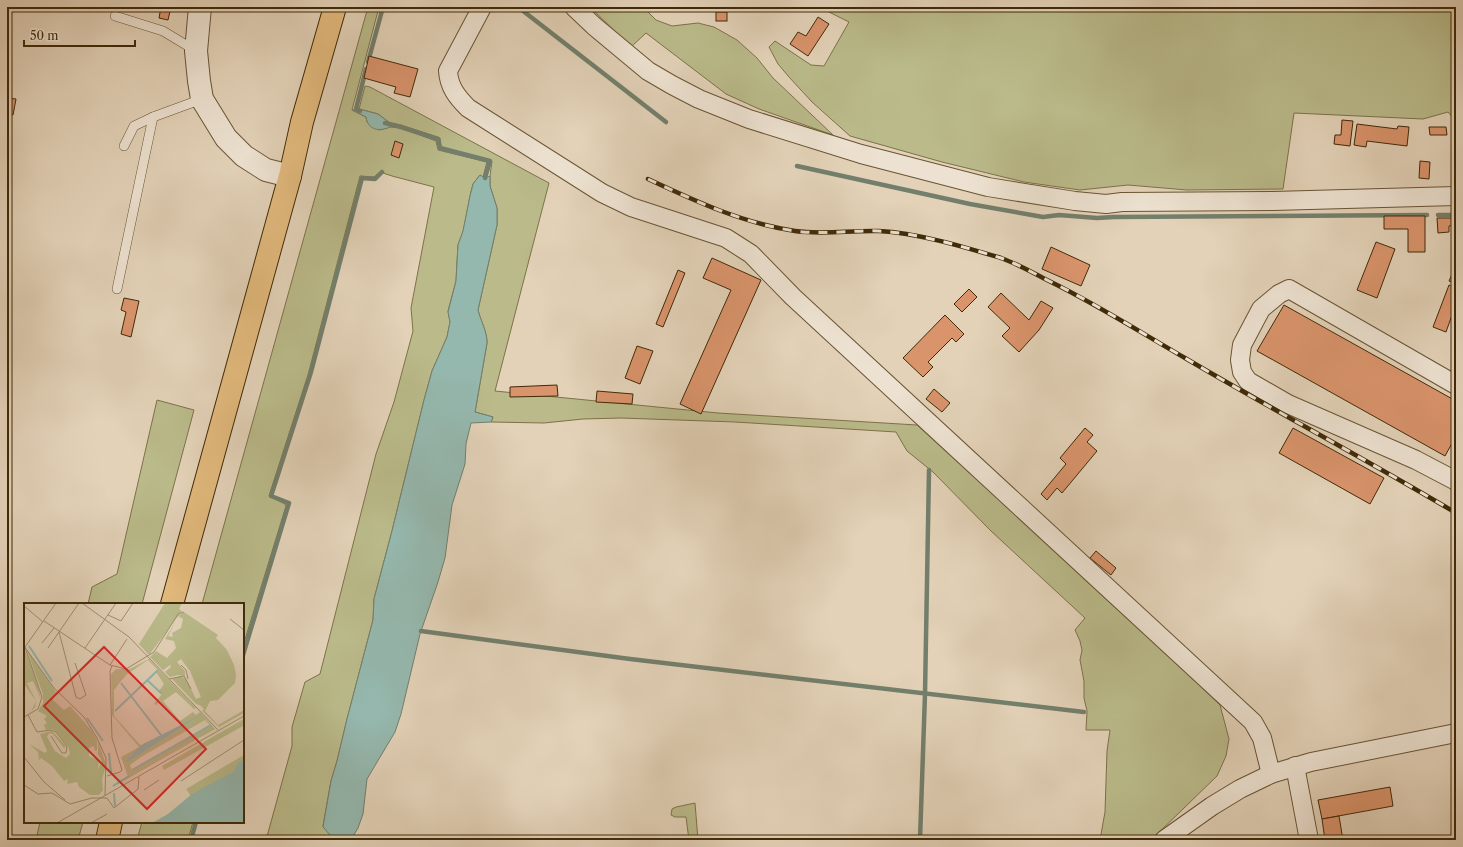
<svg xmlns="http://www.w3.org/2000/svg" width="1463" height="847" viewBox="0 0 1463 847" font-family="'Libre Caslon Text',serif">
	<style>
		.green { fill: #baba8a; stroke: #7d7249 }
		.water { fill: #95b8ae; stroke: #737f6c }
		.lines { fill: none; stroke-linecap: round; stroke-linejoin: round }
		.stream { stroke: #737f6c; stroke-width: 4.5 }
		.building { fill: #da946c; stroke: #402a08 }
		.service-casing { stroke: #695434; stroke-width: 10 }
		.minor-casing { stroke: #695434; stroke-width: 20 }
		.tertiary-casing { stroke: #695434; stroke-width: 24 }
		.trunk-casing { stroke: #402a08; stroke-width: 24 }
		.service { stroke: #ede2d1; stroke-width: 9 }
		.minor { stroke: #ede2d1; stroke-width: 18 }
		.tertiary { stroke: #ede2d1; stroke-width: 22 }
		.trunk { stroke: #e2b97c; stroke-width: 22 }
		.rail-casing { stroke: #402a08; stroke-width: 4.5 }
		.rail { stroke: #ede2d1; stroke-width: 3; stroke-dasharray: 9; stroke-linecap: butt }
		.inset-river { fill: none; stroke: #95b8ae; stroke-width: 2 }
		.inset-road { fill: none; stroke: #a28f72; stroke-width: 1 }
		.view { fill: #d62828; fill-opacity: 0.15; stroke: #d62828; stroke-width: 2 }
		.inset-edge { fill: none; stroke: #402a08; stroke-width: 2 }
	</style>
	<rect width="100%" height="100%" fill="#e3d2b8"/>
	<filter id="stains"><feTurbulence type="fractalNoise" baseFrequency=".005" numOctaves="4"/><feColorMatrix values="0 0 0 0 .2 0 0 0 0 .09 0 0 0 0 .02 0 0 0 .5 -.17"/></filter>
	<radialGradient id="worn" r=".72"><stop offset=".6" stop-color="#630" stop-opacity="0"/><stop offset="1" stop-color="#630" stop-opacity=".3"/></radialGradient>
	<g class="green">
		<polygon points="368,7 379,7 352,110 366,117 367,122 379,130 390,127 402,128 436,141 438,150 487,162 483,177 480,175 473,184 470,196 463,232 458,245 456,281 448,311 450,322 447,337 432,371 424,400 392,531 374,599 373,620 347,719 337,761 331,781 323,826 330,835 328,840 266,840 292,746 292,727 305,682 320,674 376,454 394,402 413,331 411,308 434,187 392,176 380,172 374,177 360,176 308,375 269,496 285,504 286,506 243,646 243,604 202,604"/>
		<polygon points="590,7 643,7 656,20 672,26 698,23 714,27 737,40 757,58 773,78 833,135 759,109 726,94 646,33 631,47"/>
		<polygon points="819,7 1456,7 1456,121 1448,112 1423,119 1294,113 1283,189 1187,190 1128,185 1080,190 1024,182 942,162 850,136 812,102 789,77 778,64 769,47 775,41 811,65 824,66 849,22"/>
		<path d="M365,86L370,87L549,183L495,391L718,413L917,425L1152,639L1220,705L1229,739L1226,756L1217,776L1151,840H1100L1105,812L1107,751L1110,730H1086L1087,711L1084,698V681L1080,660L1082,650L1080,641L1075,630L1085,618L991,531L933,472L907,451L896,432L735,422L621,418L583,419L544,423L491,422L493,417L475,412L487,343C487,331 481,322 478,310L497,225V208L490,186V176L492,161L441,147L440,138L401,125L390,123L378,114L359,109Z"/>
		<polygon points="157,400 194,410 142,604 88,604 92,587 117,574"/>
		<polygon points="695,803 698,840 689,840 686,817 675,817 671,815 672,809 676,807"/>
		<polygon points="40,822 83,822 78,840 36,840"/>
		<polygon points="142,822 193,822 188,840 137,840"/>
	</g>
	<g class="water">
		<path d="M359,109L378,114L390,123V127C379,132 368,130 366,117L352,110Z"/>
		<path d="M480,175L485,178L490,176V186L497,208V225L478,310C481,322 487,331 487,343L475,412L493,417L491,422L471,423L466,444L465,464L452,505L445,558L438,582L420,634L401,714L395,732L367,779L363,814L358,828L352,838L345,840H328L330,835L323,827L331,781L337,761L347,719L373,620L374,599L392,531L424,400L432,371L447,337L450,322L448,312L456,281L458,245L463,231L470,196L473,184Z"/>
	</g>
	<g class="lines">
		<g class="stream">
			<polyline points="518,7 666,122"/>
			<polyline points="368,62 383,7"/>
			<polyline points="360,111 356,109 366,69"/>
			<polyline points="385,123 401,127 438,139 440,148 490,161 485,178"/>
			<polyline points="797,166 970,204 1043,217 1059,215 1097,218 1114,217 1427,215"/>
			<polyline points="1438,215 1456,215"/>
			<polyline points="421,631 630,659 1084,712"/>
			<polyline points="243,655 289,503 271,496 311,372 362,178 375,179 382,172"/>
			<polyline points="191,840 196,822"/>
			<polyline points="920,840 925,694 929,470"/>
		</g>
	</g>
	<g class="building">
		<polygon points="161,7 171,7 168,20 159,18"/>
		<rect x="716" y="12" width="11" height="9"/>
		<polygon points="818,17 829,24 808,56 790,44 798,32 806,36"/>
		<polygon points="369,56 418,69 410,97 394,93 396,87 364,78"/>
		<polygon points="7,98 16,99 13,115 7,114"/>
		<polygon points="1342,120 1353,121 1350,146 1334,144 1335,135 1341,135"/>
		<polygon points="1357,124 1397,129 1398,126 1409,127 1407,146 1367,141 1366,147 1354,145"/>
		<polygon points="1429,127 1446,127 1447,135 1430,135"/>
		<polygon points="395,141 403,144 399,158 391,155"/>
		<polygon points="1420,161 1430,162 1429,179 1419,178"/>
		<polygon points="1384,216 1425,216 1425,252 1408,252 1408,229 1384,229"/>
		<polygon points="1437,218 1456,218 1456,225 1449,226 1449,232 1438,233"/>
		<polygon points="1376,242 1395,249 1377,298 1357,290"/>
		<polygon points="1051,247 1090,265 1081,286 1042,269"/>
		<polygon points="712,258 761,280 701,414 680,404 731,290 703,278"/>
		<polygon points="1456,265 1456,284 1449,281"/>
		<polygon points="678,270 685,273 663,327 656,324"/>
		<polygon points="1449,285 1456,288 1456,304 1446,332 1433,327"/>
		<polygon points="969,289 977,297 962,312 954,304"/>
		<polygon points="1001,293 1029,320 1041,301 1053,308 1039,330 1019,352 1002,336 1010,328 988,307"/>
		<polygon points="124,298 139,301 131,337 121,334 126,312 121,310"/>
		<polygon points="1284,305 1456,401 1456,436 1445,456 1257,351"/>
		<polygon points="945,315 964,334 956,342 952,338 928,362 933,367 923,377 903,358"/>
		<polygon points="637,346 653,351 640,384 625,378"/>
		<polygon points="557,385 558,396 510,397 510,387"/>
		<polygon points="934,389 950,403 942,412 926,399"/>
		<polygon points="597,391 633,394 632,404 596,402"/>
		<polygon points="1085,428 1093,435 1087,442 1097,451 1062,493 1057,488 1047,500 1041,494 1066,464 1060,458"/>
		<polygon points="1293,428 1384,478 1370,504 1279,453"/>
		<polygon points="1096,551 1116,568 1111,575 1090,558"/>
		<polygon points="1390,787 1393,806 1322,819 1318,800"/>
		<polygon points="1339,816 1343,840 1325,840 1322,819"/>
	</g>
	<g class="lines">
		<g class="service-casing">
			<g id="service">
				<polyline points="115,16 163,31 196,51"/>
				<polyline points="124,146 134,126 153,117 202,99"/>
				<polyline points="117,289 153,117"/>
			</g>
		</g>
		<g class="minor-casing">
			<g id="minor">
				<path d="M482,7L448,71C449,87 457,97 468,108L602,193L631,207L726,238L751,254L793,297L1253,722L1262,738L1271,774"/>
				<polyline points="574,7 594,26 648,71 672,85 699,99 749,119 861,154 988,187 1075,201 1106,204 1122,202 1273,201 1456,196"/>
				<polyline points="1456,385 1289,289 1279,294 1261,309 1242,345 1240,360 1242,372 1248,381 1288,404 1416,460 1456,481"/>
				<polyline points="1295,766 1309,840"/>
				<polyline points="1164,840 1212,806 1240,789 1271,774 1311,762 1456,733"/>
			</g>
		</g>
		<g class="tertiary-casing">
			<polyline id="tertiary" points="200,7 196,51 199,81 202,99 226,138 244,156 266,170 290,176"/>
		</g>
		<g class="trunk-casing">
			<g id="trunk">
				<polyline points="172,604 290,176 302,122 335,7"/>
				<polyline points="107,840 111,822"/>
			</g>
		</g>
		<use href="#service" class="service"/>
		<use href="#minor" class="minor"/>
		<use href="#tertiary" class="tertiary"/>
		<use href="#trunk" class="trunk"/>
		<g class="rail-casing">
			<path id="rail" d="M648,179C695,201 742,223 795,231C823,235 851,230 879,231C918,233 964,247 1001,258C1018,264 1033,273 1049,281C1096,304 1140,332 1185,358C1275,411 1367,460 1456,513"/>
		</g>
		<use href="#rail" class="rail"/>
	</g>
	<g transform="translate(24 603)">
		<rect width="220" height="220" fill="#e3d2b8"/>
		<path d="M141,0H158L155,6L158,8L125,52L115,41ZM160,9L194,32L192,35L203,47L210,62L212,72L211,80L194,97L186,98L181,108L194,122L220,107V110L195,124L178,108L180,106L177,103L171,100L148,76L156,73L162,76L172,96L177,94L166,68L157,56L153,59L161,68V73L154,72L146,74L141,69L147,64L146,62L139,67L126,54L132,48L143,55L152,45L150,38L141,36L152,18L144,33L149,34L148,30L157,25L159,16L154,13ZM0,45L11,72L17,96L9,78L3,80L12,98L11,104L7,109L12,98L0,81ZM2,45L32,89L29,97L40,107L46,103L68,128L73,137V147L71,148L70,143L65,145V153L75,158L74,166L78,158L74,151V138L82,162L78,177L79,187L75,192H66L55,184L53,179L43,181L44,176L40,178L28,163L17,155L15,157L14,149L5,141L21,150L23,148L16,131L28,128L42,143L40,145L29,131L25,130L23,134L31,148L42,155L46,151L44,143L32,128L28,126L22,127L20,122L16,124L23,120L20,116L23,113L14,108L19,100V91ZM125,56L172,105L170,106L152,89L139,98L156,118L169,109L172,112L176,109L191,126L89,184L104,174L97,154L115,144L88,112L87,71L92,66H106ZM124,57L134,67L132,69L140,81L135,88L138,91L130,101L133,102L135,97L158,123L174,114L102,160L118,144L90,113V87L102,72ZM181,117L187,123L108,167L106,162L117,154ZM220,116L219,123L140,167L138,163ZM220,152V157L210,168L167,193L162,186Z" fill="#baba8a" fill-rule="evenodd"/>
		<path d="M177,112L104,159H101L117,142ZM220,157V220H128L144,211L168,191L210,168L215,159Z" fill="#95b8ae"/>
		<path class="inset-river" d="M5,43L28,78M123,77L138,91M97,80L137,132M91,108L134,67M63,115L79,138M85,150L87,170M108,167L187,122M89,183L105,173M90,190L91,203"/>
		<path class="inset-road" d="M58,0L105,34L194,127M0,3L19,19M84,12L97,18L109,0M206,16L220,27M20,18L86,62L102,66L130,49L154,11L160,9M18,40L30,25M0,43L30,85L60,114L73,135L82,155L81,192M24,45L35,29M61,45L92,0M51,60L62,92L56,96L52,94L35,29L55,0M86,62L103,36M157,62L162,67L164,76M145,76L160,73L167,86M4,112L13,129L27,127L32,129L43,143L42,150H38L27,133M0,114L14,106L18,94L1,44L32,0M0,154L20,179L41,197M83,173L96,169L98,167L88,135L86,68L88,63M157,178L220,137M0,182L14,191L28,190L46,201L68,195H83L90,205L114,186L115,174M120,187L135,177M33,220L220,113M67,220L83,211"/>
		<path class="view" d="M80,44L182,146L123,206L20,103Z"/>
		<rect width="220" height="220" class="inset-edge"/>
	</g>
	<rect width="1463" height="847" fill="none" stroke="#e3d2b8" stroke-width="24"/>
	<rect x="8" y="8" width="1447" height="831" fill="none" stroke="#402a08" stroke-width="2"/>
	<rect x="12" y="12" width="1439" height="823" fill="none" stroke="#402a08"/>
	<path d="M24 40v6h111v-6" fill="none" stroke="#402a08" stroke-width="2"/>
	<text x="30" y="40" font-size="12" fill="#402a08" stroke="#ede2d1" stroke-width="3" paint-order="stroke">50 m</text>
	<rect width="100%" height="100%" filter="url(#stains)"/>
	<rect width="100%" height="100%" fill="url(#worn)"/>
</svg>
